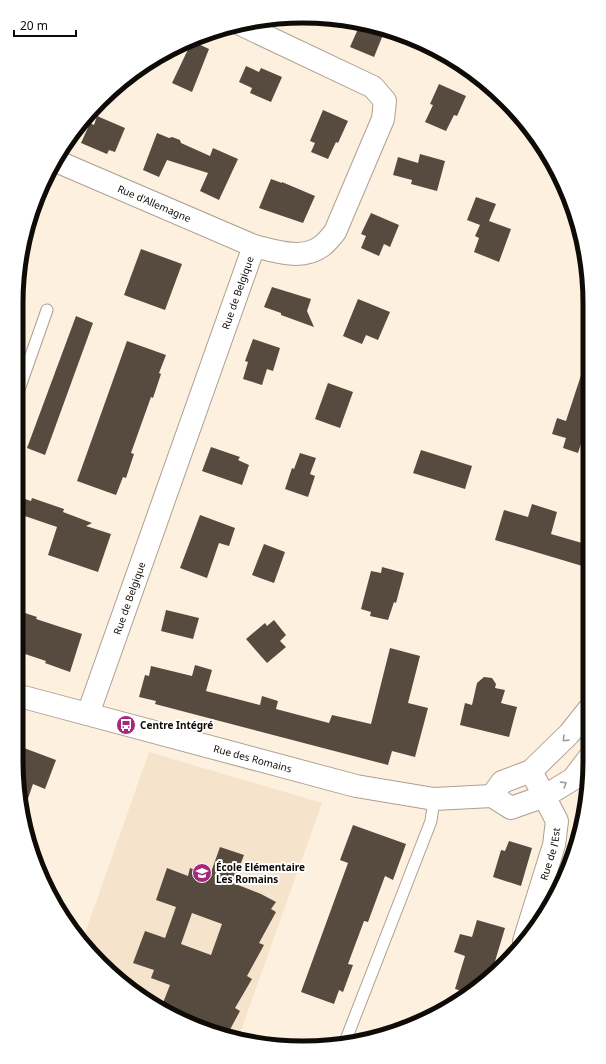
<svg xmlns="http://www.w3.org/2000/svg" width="606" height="1064" viewBox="0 0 606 1064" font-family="'Noto Sans',sans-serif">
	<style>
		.built { fill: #f5e3cc }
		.green { fill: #d3e7cf }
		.building { fill: #564b3e; fill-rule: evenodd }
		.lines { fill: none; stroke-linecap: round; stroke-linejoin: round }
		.service-casing { stroke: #ada091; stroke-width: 13 }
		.minor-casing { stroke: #ada091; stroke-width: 24 }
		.service { stroke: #fff; stroke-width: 11 }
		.minor { stroke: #fff; stroke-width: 22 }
		.oneway { stroke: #9f9d9b }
		.labels { text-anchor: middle; stroke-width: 4; stroke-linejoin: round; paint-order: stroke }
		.street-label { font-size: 10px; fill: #0f0b06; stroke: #fff }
		.poi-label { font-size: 10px; font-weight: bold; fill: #0f0b06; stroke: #fff; text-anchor: start }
		.rim { fill: none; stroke: #0f0b06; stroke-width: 5 }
	</style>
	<rect width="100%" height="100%" fill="#fdf0df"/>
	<polygon class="built" points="149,752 322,803 238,1039 228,1038 143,1000 82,942"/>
	<polygon class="green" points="32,209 39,213 24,246 31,211"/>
	<g class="building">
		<polygon points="361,22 385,30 374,57 350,47"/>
		<polygon points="192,41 209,49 192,92 172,83"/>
		<polygon points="246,66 259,72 261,68 282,77 271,102 250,93 252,88 239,82"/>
		<polygon points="439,84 466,96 457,116 454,115 446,131 425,122 433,105 430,104"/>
		<polygon points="323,110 348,121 338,143 336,142 328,159 311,152 315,143 310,141"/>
		<polygon points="97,116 125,128 115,152 109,150 107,154 81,143 90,123 94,125"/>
		<polygon points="157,133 169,138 172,137 180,140 181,143 210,156 213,148 238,159 219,200 200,191 208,173 167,160 159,177 143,170"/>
		<polygon points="420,154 445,161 437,191 411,184 412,180 393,175 398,157 418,163"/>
		<polygon points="271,179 282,183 282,182 315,196 303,223 259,208"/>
		<polygon points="476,197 496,204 489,221 511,229 499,262 474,252 479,238 475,236 480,225 467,220"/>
		<polygon points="371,213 399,225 390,247 384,244 379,256 361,248 366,236 361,234"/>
		<polygon points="141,249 182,264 165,310 124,295"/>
		<polygon points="272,287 311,299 307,311 314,327 281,315 281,313 264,307"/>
		<polygon points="358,299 390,312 378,340 366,335 362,344 343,336"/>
		<polygon points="76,316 93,323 45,455 27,448"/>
		<polygon points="253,339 280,348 273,371 267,369 262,385 243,379 248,362 245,361"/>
		<polygon points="127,341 166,355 159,373 161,374 153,398 151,397 131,453 134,454 126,478 123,477 116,495 77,481"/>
		<polygon points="586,360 589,360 589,419 578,453 563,448 566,438 552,434 557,418 566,421"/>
		<polygon points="328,383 353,392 340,428 315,419"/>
		<polygon points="211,447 240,457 238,460 249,465 242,485 202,471"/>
		<polygon points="421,450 472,466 465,489 413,473"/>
		<polygon points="300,453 316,458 310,474 315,476 308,497 285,489 292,468 294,469"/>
		<polygon points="16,496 31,501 32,498 64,509 63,512 92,523 86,526 111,534 98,572 48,555 57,527 16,513"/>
		<polygon points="532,504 557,512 551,534 589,545 589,568 495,540 504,510 528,517"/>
		<polygon points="200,515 235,528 229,546 219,543 207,578 180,568"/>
		<polygon points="264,544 285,552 274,583 252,575"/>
		<polygon points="382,567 404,573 396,603 394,602 388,620 370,616 371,612 361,609 371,571 381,573"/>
		<polygon points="16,610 37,617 36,619 82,634 70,672 45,663 46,661 16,651"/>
		<polygon points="166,610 199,618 193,639 161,631"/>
		<polygon points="274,620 286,635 280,641 286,647 267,663 246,639 265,623 267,626"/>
		<polygon points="390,648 420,656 408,703 428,708 415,757 392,751 388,765 155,704 156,701 139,697 145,675 149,676 151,666 192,676 195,665 212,670 206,691 260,705 262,696 278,701 276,709 329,723 332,715 371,724"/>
		<polygon points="484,677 492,678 496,684 495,688 505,690 501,703 517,707 509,737 460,725 465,703 472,705 477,683"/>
		<polygon points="16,745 56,760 45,789 33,784 24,810 16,761"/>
		<polygon points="353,825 406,844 393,880 385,876 368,922 364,921 348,964 353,965 343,992 339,990 334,1004 301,992 348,863 340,860"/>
		<polygon points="509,841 532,848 521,886 493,877 501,850 505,851"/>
		<path d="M220,847L244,855L233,883L261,894L276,902L271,909L276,912L259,943L264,945L247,976L252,979L235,1008L240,1011L226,1037L161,1008L170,985L151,978L154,970L133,963L145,931L165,938L176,907L156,900L167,868L188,876L190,868L210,875ZM192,913L222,924L211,955L181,944Z"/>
		<polygon points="477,920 505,928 490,978 468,992 465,992 455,989 465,956 454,952 460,934 472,937"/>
	</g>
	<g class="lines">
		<g class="service-casing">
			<g id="service">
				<polyline points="16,398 47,310"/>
				<polyline points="345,1042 431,821 434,799"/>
			</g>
		</g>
		<g class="minor-casing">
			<g id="minor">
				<path id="s1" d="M56,161L254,246C275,251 302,261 322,246C326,243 331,237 335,232L383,119L385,101L373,87L240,24"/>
				<path id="s2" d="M16,695L356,786L434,799L492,796L511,808L545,796L573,779L589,758"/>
				<path id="s3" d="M88,714L254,246"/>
				<polyline points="492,796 502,782 531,771 569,734 589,709"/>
				<path id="s4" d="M524,941L554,845L557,821L531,771"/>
			</g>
		</g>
		<use href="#service" class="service"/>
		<use href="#minor" class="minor"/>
	</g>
	<defs><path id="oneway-chevron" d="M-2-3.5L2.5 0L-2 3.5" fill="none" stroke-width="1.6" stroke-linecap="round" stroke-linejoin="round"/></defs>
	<g class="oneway">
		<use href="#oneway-chevron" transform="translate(565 739) rotate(136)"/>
		<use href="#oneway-chevron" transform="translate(564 784) rotate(-32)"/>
	</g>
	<defs>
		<g id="bus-disc" transform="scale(1)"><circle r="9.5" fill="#a4287b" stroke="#fff"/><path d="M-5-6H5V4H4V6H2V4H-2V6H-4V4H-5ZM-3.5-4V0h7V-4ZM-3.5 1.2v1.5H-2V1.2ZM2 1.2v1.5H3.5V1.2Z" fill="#fff"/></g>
		<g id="school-disc" transform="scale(1)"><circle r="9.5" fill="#a4287b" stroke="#fff"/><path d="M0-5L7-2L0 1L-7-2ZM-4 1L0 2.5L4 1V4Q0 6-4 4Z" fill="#fff"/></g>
	</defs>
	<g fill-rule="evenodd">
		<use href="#bus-disc" x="126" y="725"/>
		<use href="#school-disc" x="202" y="873"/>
	</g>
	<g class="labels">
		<g class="street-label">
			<text dy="4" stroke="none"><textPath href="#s1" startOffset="107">Rue d'Allemagne</textPath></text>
			<text dy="4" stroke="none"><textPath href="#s3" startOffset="447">Rue de Belgique</textPath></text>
			<text dy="4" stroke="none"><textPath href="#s3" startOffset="123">Rue de Belgique</textPath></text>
			<text dy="4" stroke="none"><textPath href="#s2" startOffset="245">Rue des Romains</textPath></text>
			<text dy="4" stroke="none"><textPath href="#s4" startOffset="91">Rue de l'Est</textPath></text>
		</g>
		<g class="poi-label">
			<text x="140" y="729">Centre Intégré</text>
			<text x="216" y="871">École Elémentaire<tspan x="216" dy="12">Les Romains</tspan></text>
		</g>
	</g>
	<path d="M0 0H606V1064H0ZM303 23H303A280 280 0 0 1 583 303V761A280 280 0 0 1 303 1041H303A280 280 0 0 1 23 761V303A280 280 0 0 1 303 23Z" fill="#fff" fill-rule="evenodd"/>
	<path class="rim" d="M303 23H303A280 280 0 0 1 583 303V761A280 280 0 0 1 303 1041H303A280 280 0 0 1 23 761V303A280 280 0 0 1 303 23Z"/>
	<path d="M14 30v6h62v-6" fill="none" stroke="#0f0b06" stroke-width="2"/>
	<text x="20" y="30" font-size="12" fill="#0f0b06" stroke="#ffffff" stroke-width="3" paint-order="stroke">20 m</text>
</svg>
